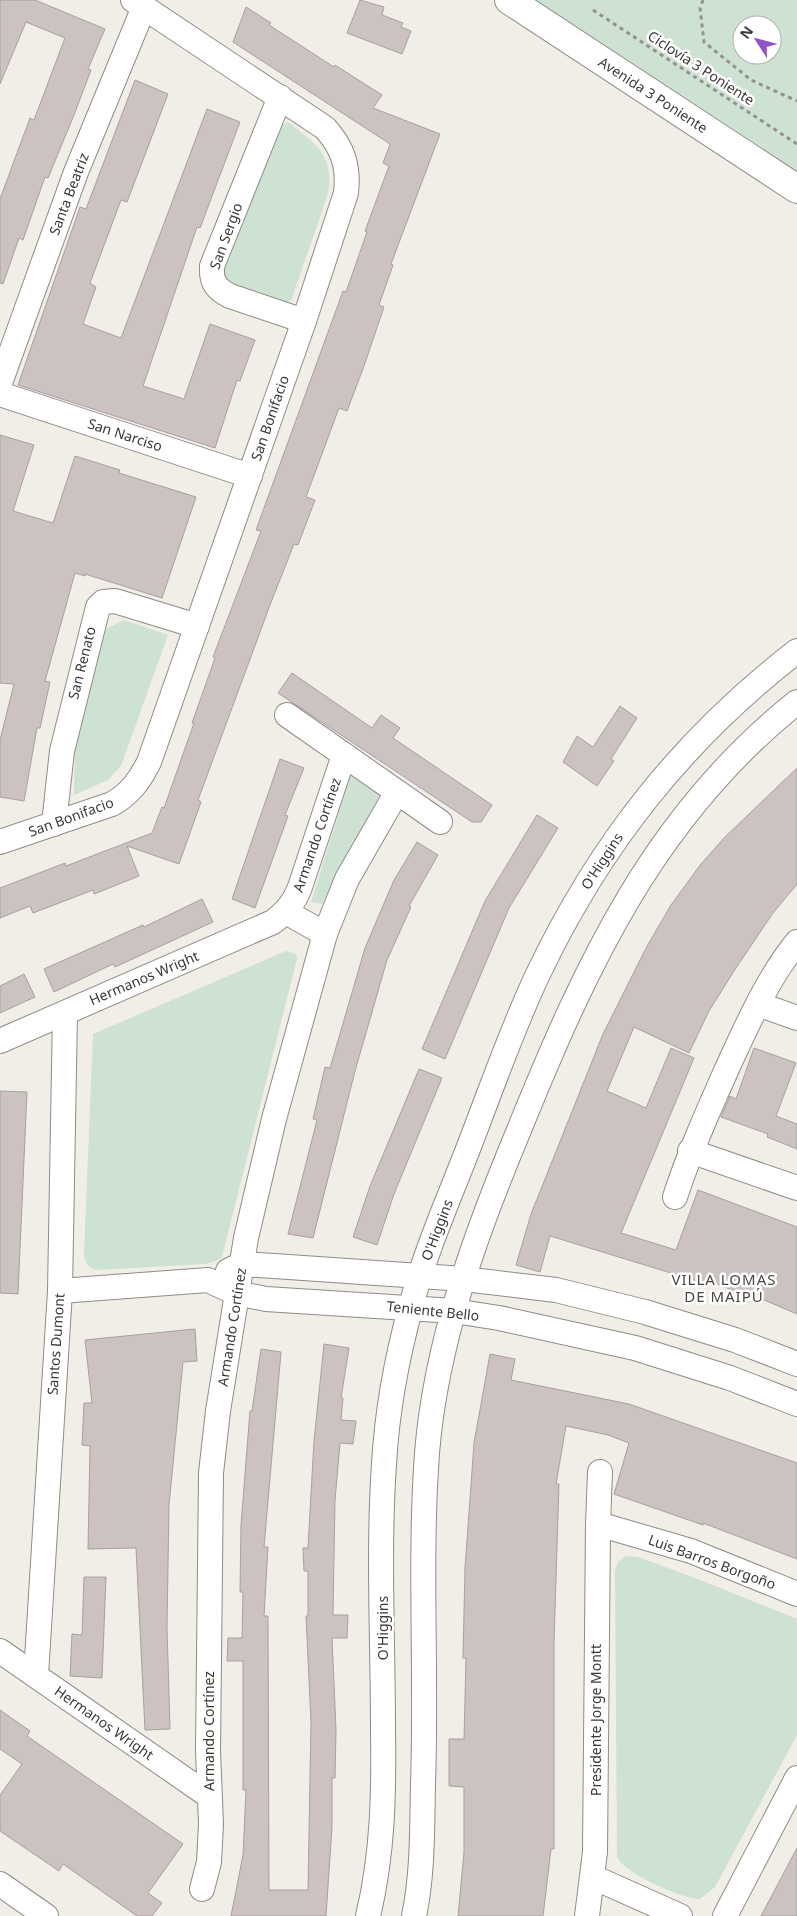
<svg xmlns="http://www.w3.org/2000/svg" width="797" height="1916" viewBox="0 0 797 1916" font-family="'Noto Sans',sans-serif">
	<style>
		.green { fill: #cde2d3; fill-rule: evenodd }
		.building { fill: #cbc2c1; stroke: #a8a09e }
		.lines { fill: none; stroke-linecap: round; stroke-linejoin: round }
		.minor-casing { stroke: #908b86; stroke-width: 26 }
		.tertiary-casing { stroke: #908b86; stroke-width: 30 }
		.path { stroke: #94918c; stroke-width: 3; stroke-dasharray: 4 4; stroke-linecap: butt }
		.minor { stroke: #fff; stroke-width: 24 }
		.tertiary { stroke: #fff; stroke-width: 28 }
		.labels { text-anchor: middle; stroke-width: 5; stroke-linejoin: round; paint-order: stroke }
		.street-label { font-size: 14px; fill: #3b3936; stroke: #fff }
		.neighbourhood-label { font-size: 15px; letter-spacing: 1px; fill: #4b4742; stroke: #fff }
	</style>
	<rect width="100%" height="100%" fill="#f1ede7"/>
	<g class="green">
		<path d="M534,0H797V173ZM742,25H772V55H742Z"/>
		<path d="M288,122C315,143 335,155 328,194L291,301L276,304L225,286L221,268L274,130Z"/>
		<polygon points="124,620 168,635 121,766 108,780 74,795 75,744 102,631"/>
		<polygon points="351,774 380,794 322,904 311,902"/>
		<path d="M286,951L296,954L297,959L222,1257L216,1261L205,1264L99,1270C88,1269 84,1262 84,1253L93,1034Z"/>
		<path d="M626,1556L638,1557L698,1579L797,1619V1735L715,1887L700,1899C684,1900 622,1872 617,1857L615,1571L618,1562Z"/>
	</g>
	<g class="building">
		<polygon points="0,0 35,0 105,29 88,69 91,70 74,115 48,178 45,177 23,240 19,238 3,284 0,283 0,199 30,118 34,120 65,38 26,22 0,84"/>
		<polygon points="360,0 384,7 382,15 403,23 401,27 411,31 402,54 347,33"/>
		<polygon points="246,7 271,23 269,25 334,67 335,65 382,95 373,108 440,134 391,264 393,265 379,305 384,307 364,366 347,411 339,408 306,497 315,500 298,545 294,544 270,605 198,800 201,802 179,864 127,846 139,876 94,894 93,890 33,913 30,906 0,918 0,888 65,863 66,866 152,833 162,807 164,808 194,723 192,723 215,658 213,657 261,531 256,530 343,291 346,292 367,232 365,231 389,166 383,163 390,144 233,42"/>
		<polygon points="135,80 168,94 127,202 121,200 90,283 96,287 83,324 121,338 207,109 240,122 200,228 197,227 143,386 184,399 210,324 255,340 240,381 237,380 215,448 18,385 80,207 86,209"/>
		<polygon points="0,435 34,445 13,511 53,523 75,456 120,470 119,473 196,497 162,598 85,574 85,576 75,573 45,681 50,682 40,728 37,728 24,801 0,797 0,740 14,684 0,683"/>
		<polygon points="292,673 372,728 381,715 400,728 393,738 492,805 481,822 472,822 278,693"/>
		<polygon points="620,706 637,718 611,759 614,761 597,786 563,762 577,736 593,747"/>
		<polygon points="280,759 304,768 285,815 288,816 255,908 232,899"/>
		<polygon points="797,768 797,884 773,913 734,971 709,1011 689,1053 634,1027 607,1091 646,1108 671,1048 694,1058 621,1233 676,1250 698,1190 797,1227 797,1314 757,1297 756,1300 708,1280 707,1284 550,1236 540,1272 516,1265 531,1214 603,1034 646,948 671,905 701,864 725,837"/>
		<polygon points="537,815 558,828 509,908 445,1059 422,1049 485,901"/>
		<polygon points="417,842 438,855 409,906 411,907 387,960 355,1071 313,1238 288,1234 317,1120 313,1119 325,1067 330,1068 365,948 394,880"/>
		<polygon points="202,899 213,922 115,967 113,964 54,992 44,969 143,925 144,927"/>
		<polygon points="24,974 35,997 0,1013 0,986"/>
		<polygon points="754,1048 796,1063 776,1116 797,1124 797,1149 767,1137 768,1134 721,1117 730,1096 736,1099"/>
		<polygon points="419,1069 442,1078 394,1194 377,1245 353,1237 370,1186"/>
		<polygon points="0,1091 27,1092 18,1294 0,1293"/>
		<polygon points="195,1329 197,1361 183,1362 169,1505 167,1627 170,1729 145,1730 136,1548 88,1549 90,1446 82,1445 84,1403 92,1403 85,1340"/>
		<polygon points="324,1344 349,1348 341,1398 343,1398 341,1420 356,1421 353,1444 340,1443 335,1500 333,1615 348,1615 347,1638 332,1638 336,1730 335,1778 332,1778 332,1827 326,1916 231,1916 243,1855 246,1790 243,1790 243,1661 227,1661 228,1638 242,1638 243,1592 240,1592 241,1525 250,1411 252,1411 261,1349 281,1352 264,1547 268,1547 264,1616 268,1616 269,1890 308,1890 311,1722 306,1616 308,1616 308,1571 304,1571 303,1548 308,1548 314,1441"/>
		<polygon points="490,1354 515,1359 511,1380 629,1404 797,1463 797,1559 703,1523 703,1525 614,1494 629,1443 608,1435 566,1426 556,1484 559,1484 554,1642 554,1849 551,1849 543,1916 458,1916 464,1852 464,1787 449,1786 449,1739 464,1739 466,1658 463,1658 465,1568 474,1443"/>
		<polygon points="84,1577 106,1577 102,1678 70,1676 72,1634 82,1635"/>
		<polygon points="0,1710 30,1731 27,1736 183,1844 148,1893 162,1903 152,1916 137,1916 63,1864 59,1871 0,1831 0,1795 22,1764 0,1749"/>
		<polygon points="797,1848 797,1916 761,1916"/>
	</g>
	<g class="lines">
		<g class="minor-casing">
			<g id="minor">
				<path d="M280,97L212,266C211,282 216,289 230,296L304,321"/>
				<polyline points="0,383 76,172 144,7"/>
				<polyline points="0,394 250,476"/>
				<polyline points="287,715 440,822"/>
				<polyline points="54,824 62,751 98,607 103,602 115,601 197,626"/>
				<path d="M0,842L112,804C130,794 140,780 149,762L304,321L346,193C349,166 343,148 325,128L133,0"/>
				<polyline points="286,912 325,934"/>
				<polyline points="758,1004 797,1018"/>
				<path d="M0,1041L273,922C286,912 294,903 300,887L344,755"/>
				<polyline points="690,1151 797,1188"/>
				<path d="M675,1197C690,1151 710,1107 730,1062C749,1021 768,978 797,942"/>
				<polyline points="228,1271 242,1264 274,1266 464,1279 556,1290 645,1312 735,1340 797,1364"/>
				<polyline points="60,1291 208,1280 236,1293 266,1299 454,1311 499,1318 635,1348 730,1378 797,1404"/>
				<polyline points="598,1524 691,1551 797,1594"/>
				<polyline points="0,1651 209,1796"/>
				<polyline points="36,1675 60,1291 65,1013"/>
				<polyline points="593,1877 680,1916"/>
				<polyline points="0,1884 46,1916"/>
				<polyline points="202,1889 209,1862 211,1824 208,1751 211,1473 218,1411 246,1238 274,1119 325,934 347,879 397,792"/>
				<path d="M368,1916C383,1854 384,1793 383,1729C383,1641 378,1552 384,1464C387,1411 397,1357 411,1306C425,1252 448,1201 468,1149C491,1090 511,1031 538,974C600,844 683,739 797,651"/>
				<path d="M414,1916C423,1873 422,1828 423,1784C427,1674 419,1563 427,1453C436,1341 476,1233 519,1130C586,965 654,816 797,702"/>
				<polyline points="587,1916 595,1852 598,1524 600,1472"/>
				<polyline points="725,1916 797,1778"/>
			</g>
		</g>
		<g class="tertiary-casing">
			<polyline id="tertiary" points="509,0 797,189"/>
		</g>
		<g class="path">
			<polyline points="703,0 700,8 704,42 751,80 797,101"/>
			<polyline points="593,10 797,144"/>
		</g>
		<use href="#minor" class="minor"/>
		<use href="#tertiary" class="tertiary"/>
	</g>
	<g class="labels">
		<g class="street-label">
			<text transform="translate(701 68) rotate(33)" y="5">Ciclovía 3 Poniente</text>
			<text transform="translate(653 95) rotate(33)" y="5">Avenida 3 Poniente</text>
			<text transform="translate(69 194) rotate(-69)" y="5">Santa Beatriz</text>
			<text transform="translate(226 236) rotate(-70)" y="5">San Sergio</text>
			<text transform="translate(270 418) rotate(-71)" y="5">San Bonifacio</text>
			<text transform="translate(125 435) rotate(18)" y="5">San Narciso</text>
			<text transform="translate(82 663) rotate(-76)" y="5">San Renato</text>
			<text transform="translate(71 817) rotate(-20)" y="5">San Bonifacio</text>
			<text transform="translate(317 835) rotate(-71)" y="5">Armando Cortínez</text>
			<text transform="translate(602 861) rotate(-57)" y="5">O'Higgins</text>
			<text transform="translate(144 978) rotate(-23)" y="5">Hermanos Wright</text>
			<text transform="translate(437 1230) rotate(-69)" y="5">O'Higgins</text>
			<text transform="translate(433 1311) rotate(6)" y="5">Teniente Bello</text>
			<text transform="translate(232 1327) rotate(-81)" y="5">Armando Cortínez</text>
			<text transform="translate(56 1344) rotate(-86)" y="5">Santos Dumont</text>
			<text transform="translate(712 1562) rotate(20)" y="5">Luis Barros Borgoño</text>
			<text transform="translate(383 1628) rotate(-90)" y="5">O'Higgins</text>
			<text transform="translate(596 1720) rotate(-90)" y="5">Presidente Jorge Montt</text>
			<text transform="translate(104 1723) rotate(35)" y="5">Hermanos Wright</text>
			<text transform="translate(209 1731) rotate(-90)" y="5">Armando Cortínez</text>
		</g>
		<g class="neighbourhood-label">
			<text x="724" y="1285">VILLA LOMAS<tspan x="724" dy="17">DE MAIPÚ</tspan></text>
		</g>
	</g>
	<g transform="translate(757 40) rotate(306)"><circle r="24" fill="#ffffff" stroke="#b1b0af"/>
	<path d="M0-4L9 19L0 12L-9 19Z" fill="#9151c7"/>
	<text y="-8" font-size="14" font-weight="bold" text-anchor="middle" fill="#3b3936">N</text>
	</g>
</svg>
